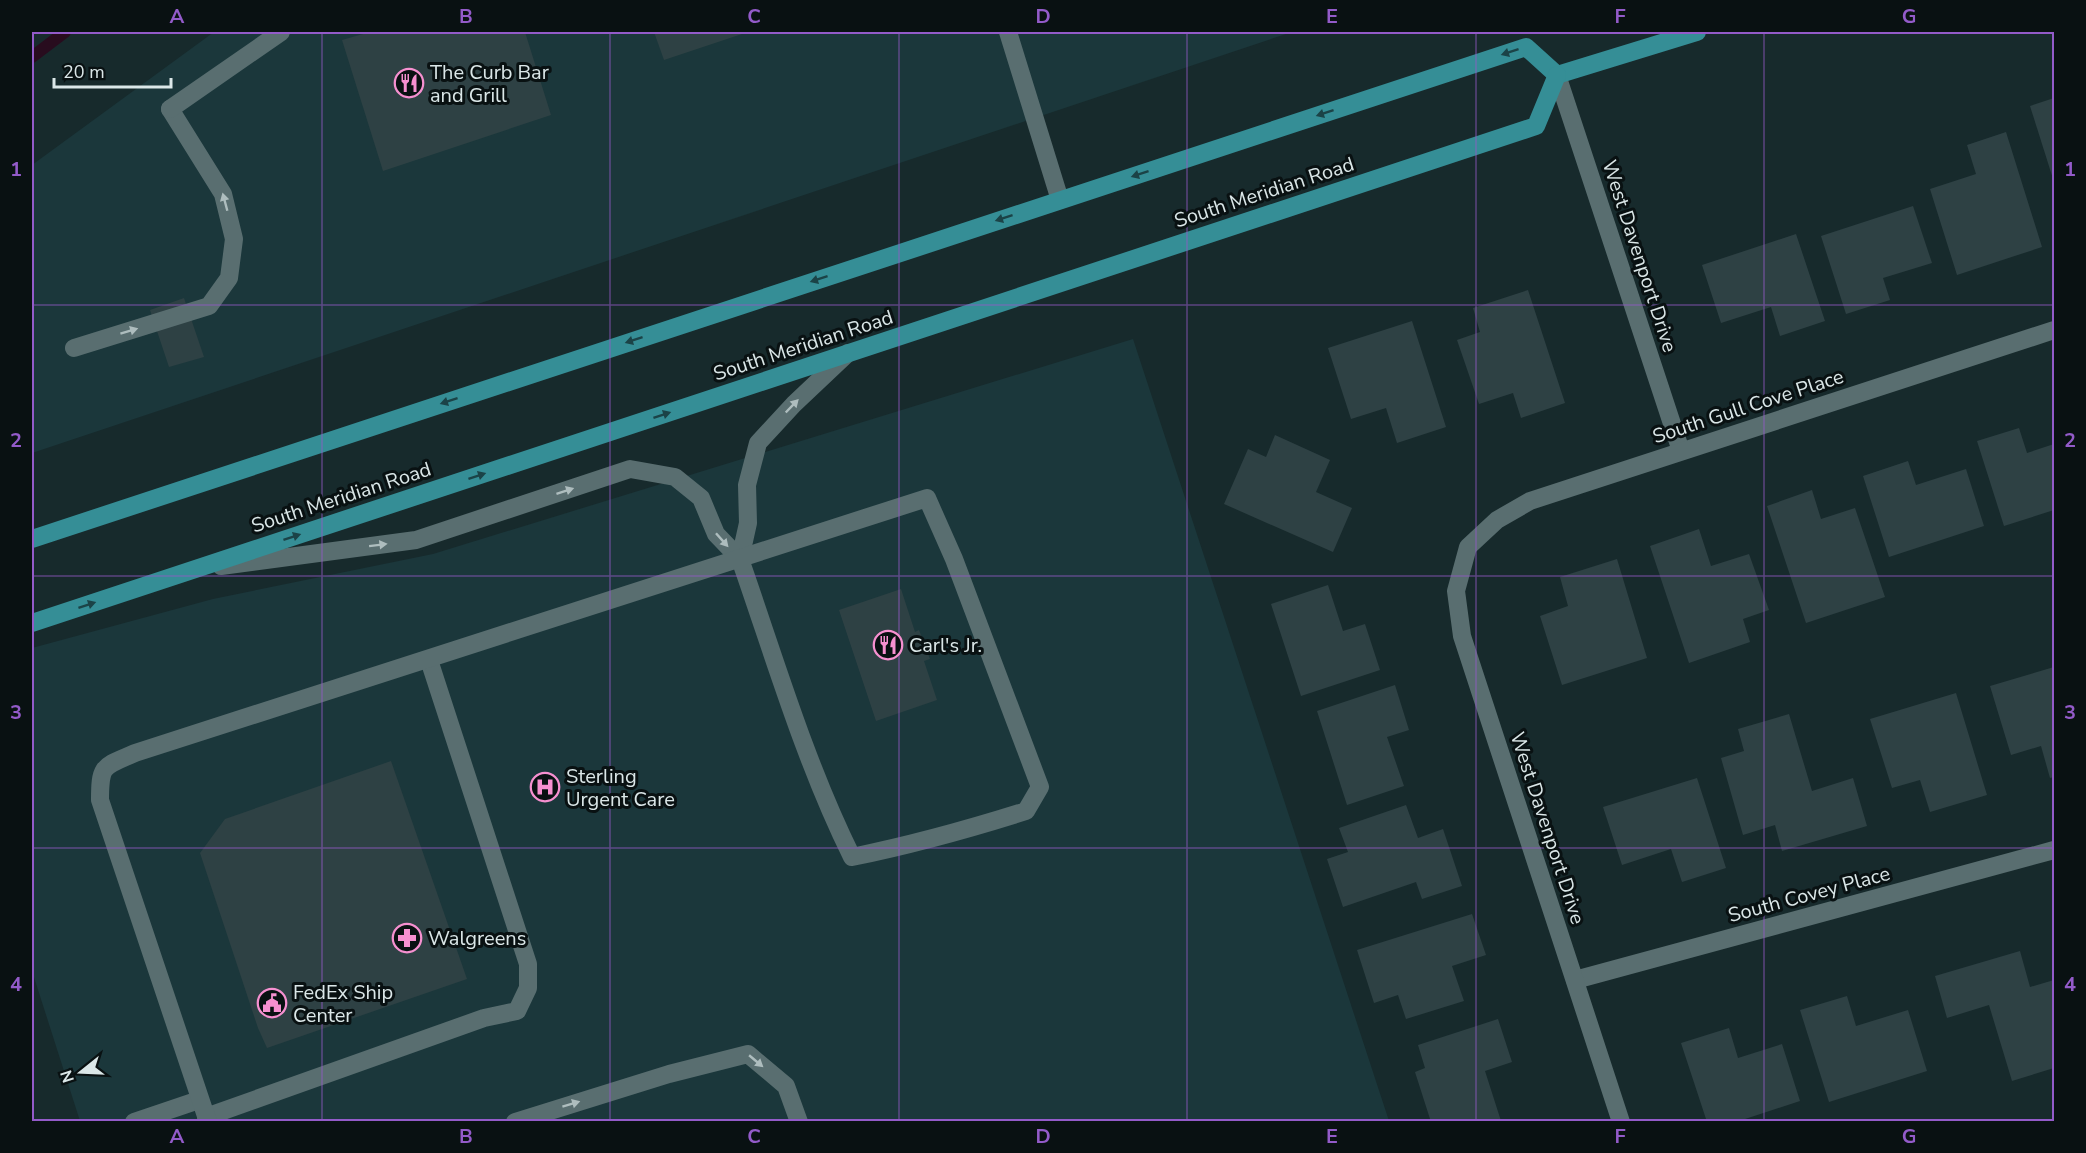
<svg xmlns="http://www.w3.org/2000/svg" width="2086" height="1153" viewBox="0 0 2086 1153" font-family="'Nunito Sans',sans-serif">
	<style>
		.built { fill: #1b373b }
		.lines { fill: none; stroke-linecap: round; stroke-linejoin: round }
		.stream { stroke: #280c1e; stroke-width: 12 }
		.building { fill: #2e4144 }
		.service { stroke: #596e70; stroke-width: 18 }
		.minor { stroke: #596e70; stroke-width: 18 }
		.primary { stroke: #358e96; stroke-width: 18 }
		.oneway { fill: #1b4347 }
		.oneway2 { fill: #aebdbe }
		.grid { fill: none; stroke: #935bc9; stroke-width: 1.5; stroke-opacity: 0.55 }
		.labels { text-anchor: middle; stroke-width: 6; stroke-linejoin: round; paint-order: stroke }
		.poi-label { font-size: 20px; fill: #dbe7e8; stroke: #091112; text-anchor: start }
		.street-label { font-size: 20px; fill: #dbe7e8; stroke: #091112 }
		.neatline { fill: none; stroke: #935bc9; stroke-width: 2 }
		.grid-label { font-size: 20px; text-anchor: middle; font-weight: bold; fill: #935bc9 }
	</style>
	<rect width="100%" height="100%" fill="#172a2c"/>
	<g class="built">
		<polygon points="214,32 1292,32 32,453 32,165"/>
		<polygon points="1133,339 1389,1121 80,1121 32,971 32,648 213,599 433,554"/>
	</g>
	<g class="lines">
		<polyline class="stream" points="32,57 65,32"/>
	</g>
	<g class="building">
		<polygon points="370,32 525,32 551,115 383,171 342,40"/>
		<polygon points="654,32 748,32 664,60"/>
		<polygon points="2054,98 2054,182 2030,106"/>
		<polygon points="2006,132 2042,247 1957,275 1930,189 1976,174 1967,145"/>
		<polygon points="1913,206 1932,263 1883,278 1890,300 1846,314 1821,236"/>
		<polygon points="1796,234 1825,321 1780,336 1771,307 1721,323 1702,265"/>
		<polygon points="1528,290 1565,403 1521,418 1513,393 1479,404 1457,340 1480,332 1473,308"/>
		<polygon points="184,298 204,357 169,367 150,310"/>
		<polygon points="1412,321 1446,427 1397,443 1386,408 1351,419 1328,348"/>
		<polygon points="2019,428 2027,453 2054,444 2054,510 2004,526 1977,441"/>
		<polygon points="1275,435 1330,460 1316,492 1352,508 1333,552 1224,504 1248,449 1266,457"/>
		<polygon points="1908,461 1916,485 1966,469 1984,526 1889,557 1863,476"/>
		<polygon points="1812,490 1821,519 1855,508 1885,597 1806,623 1767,506"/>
		<polygon points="1699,529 1711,566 1749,554 1769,610 1743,619 1750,642 1689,663 1650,546"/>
		<polygon points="1617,559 1647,658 1562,685 1540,616 1568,606 1560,577"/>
		<polygon points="1328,585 1343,631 1365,624 1380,670 1301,696 1271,604"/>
		<polygon points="901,589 915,632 919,630 930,659 924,661 937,700 876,721 839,610"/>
		<polygon points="2054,667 2054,777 2050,778 2041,746 2011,755 1990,686"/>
		<polygon points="1395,685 1409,730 1387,737 1404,786 1347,805 1317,711"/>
		<polygon points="1956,693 1987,795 1930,812 1920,780 1892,788 1870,719"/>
		<polygon points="1789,714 1812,791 1853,778 1867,826 1782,851 1775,825 1743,835 1721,758 1744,751 1738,729"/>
		<polygon points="391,761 467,979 267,1048 258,1028 200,853 225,819"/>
		<polygon points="1697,778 1726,868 1682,882 1671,849 1622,865 1603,807"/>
		<polygon points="1406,805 1418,838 1443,829 1462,886 1422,899 1416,882 1343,907 1327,859 1348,852 1339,828"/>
		<polygon points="1472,914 1486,955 1452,966 1464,1001 1406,1019 1398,995 1374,1003 1357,950"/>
		<polygon points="2020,951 2030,987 2054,980 2054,1068 2012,1081 1989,1005 1947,1018 1935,976"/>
		<polygon points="1847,996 1856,1026 1908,1010 1927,1071 1829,1102 1800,1010"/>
		<polygon points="1498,1019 1512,1062 1485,1071 1501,1121 1431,1122 1415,1072 1425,1068 1418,1045"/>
		<polygon points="1729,1028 1738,1058 1782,1044 1800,1101 1736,1122 1707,1122 1681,1043"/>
	</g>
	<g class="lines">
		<g class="service">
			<polyline points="1008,32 1060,200"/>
			<polyline points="74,348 209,306 229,278 234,239 223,194 170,109"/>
			<polyline points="221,566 416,540 630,469 675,477 701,498 716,534 740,559 748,523 747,485 758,443 794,404 848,353"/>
			<polyline points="206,1117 484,1018 517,1011 528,988 528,964 429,660"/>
			<polyline points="134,1122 199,1100"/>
			<path d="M208,1122L100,800C100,764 103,767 135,753L927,498L954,559L1040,787L1026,811C969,829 911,845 852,857C805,762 775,659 740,559"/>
			<polyline points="515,1122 669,1074 748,1054 786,1086 799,1122"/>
		</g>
		<g class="minor">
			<polyline points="1557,75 1681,451"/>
			<polyline points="170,109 281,32"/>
			<polyline points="1575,980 2054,850"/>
			<polyline points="1621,1122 1462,636 1456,591 1468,547 1497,520 1530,501 2054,330"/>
		</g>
		<g class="primary">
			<polyline points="1557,75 1697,32"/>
			<polyline points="32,539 1526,47 1557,75"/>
			<polyline points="32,623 1536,126 1557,75"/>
		</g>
	</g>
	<defs><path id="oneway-solid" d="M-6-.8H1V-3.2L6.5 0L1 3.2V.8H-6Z" transform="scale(1.5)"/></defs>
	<g class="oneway">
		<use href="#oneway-solid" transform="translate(1510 52) rotate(162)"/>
		<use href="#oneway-solid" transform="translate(1325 113) rotate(162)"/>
		<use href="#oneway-solid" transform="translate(1140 174) rotate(162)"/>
		<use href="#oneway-solid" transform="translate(1004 218) rotate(162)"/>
		<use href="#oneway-solid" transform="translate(819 279) rotate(162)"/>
		<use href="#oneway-solid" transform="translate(634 340) rotate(162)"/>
		<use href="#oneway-solid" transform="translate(449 401) rotate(162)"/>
		<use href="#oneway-solid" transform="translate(662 415) rotate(-18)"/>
		<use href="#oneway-solid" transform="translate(477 476) rotate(-18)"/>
		<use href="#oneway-solid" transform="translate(292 537) rotate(-18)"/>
		<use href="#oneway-solid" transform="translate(87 605) rotate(-18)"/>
	</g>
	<g class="oneway2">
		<use href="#oneway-solid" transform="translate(225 202) rotate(-105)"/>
		<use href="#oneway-solid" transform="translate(129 331) rotate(-17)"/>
		<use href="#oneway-solid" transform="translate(792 406) rotate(-46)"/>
		<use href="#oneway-solid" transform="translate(565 491) rotate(-18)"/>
		<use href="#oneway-solid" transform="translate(722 540) rotate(48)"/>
		<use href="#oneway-solid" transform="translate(378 545) rotate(-7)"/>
		<use href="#oneway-solid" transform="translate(756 1061) rotate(40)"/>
		<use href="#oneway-solid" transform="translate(571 1104) rotate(-17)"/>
	</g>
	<path class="grid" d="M322,32V1122M610,32V1122M899,32V1122M1187,32V1122M1476,32V1122M1764,32V1122M32,305H2054M32,576H2054M32,848H2054"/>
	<defs>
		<g id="restaurant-ring" transform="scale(1.5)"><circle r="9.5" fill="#091112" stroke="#f690d0" stroke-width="1.5"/><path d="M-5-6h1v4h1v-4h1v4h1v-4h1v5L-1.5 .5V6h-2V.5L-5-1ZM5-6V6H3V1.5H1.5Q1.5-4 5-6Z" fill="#f690d0"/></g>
		<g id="hospital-ring" transform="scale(1.5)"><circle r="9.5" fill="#091112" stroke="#f690d0" stroke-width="1.5"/><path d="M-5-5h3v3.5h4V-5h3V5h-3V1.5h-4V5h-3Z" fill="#f690d0"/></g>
		<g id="pharmacy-ring" transform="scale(1.5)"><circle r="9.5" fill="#091112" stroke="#f690d0" stroke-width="1.5"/><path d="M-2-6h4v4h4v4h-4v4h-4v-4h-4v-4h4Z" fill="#f690d0"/></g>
		<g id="civic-ring" transform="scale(1.5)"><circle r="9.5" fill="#091112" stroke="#f690d0" stroke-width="1.5"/><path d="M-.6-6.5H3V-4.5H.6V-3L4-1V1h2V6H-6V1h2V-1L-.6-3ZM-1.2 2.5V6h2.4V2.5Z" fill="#f690d0"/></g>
	</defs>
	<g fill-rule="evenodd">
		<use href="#restaurant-ring" x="409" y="83"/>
		<use href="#restaurant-ring" x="888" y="645"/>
		<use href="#hospital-ring" x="545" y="787"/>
		<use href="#pharmacy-ring" x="407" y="938"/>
		<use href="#civic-ring" x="272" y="1003"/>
	</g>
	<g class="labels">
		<g class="poi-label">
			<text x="430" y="79">The Curb Bar<tspan x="430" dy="23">and Grill</tspan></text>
			<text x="909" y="652">Carl's Jr.</text>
			<text x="566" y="783">Sterling<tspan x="566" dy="23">Urgent Care</tspan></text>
			<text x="428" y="945">Walgreens</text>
			<text x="293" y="999">FedEx Ship<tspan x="293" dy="23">Center</tspan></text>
		</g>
		<g class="street-label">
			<text transform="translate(1264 192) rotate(-18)" y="7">South Meridian Road</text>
			<text transform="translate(1640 256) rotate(72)" y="7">West Davenport Drive</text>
			<text transform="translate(803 345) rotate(-18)" y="7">South Meridian Road</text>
			<text transform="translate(1748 406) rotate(-18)" y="7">South Gull Cove Place</text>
			<text transform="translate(341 497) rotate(-18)" y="7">South Meridian Road</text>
			<text transform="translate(1548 828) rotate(72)" y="7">West Davenport Drive</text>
			<text transform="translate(1809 894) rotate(-15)" y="7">South Covey Place</text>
		</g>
	</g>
	<rect width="2086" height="1153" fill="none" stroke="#091112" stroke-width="66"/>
	<g transform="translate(81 1072) rotate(252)" stroke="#091112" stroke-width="4.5" paint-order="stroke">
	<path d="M0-4.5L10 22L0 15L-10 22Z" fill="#dbe7e8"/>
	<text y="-9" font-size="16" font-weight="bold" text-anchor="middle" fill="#dbe7e8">N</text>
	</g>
	<path d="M54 78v9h117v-9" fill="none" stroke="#dbe7e8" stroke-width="3"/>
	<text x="63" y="78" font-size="18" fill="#dbe7e8" stroke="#091112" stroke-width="4.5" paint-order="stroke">20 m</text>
	<rect x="33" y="33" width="2020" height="1087" class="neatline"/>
	<g class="grid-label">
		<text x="177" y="23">A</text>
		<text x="466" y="23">B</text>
		<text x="754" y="23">C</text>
		<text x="1043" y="23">D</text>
		<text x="1332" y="23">E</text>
		<text x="1620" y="23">F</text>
		<text x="1909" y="23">G</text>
		<text x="16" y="176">1</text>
		<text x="2070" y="176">1</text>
		<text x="16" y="447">2</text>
		<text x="2070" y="447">2</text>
		<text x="16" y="719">3</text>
		<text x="2070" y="719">3</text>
		<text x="16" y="991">4</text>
		<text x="2070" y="991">4</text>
		<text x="177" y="1143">A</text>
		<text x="466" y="1143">B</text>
		<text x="754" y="1143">C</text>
		<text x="1043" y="1143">D</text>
		<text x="1332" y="1143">E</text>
		<text x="1620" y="1143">F</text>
		<text x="1909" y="1143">G</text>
	</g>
</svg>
